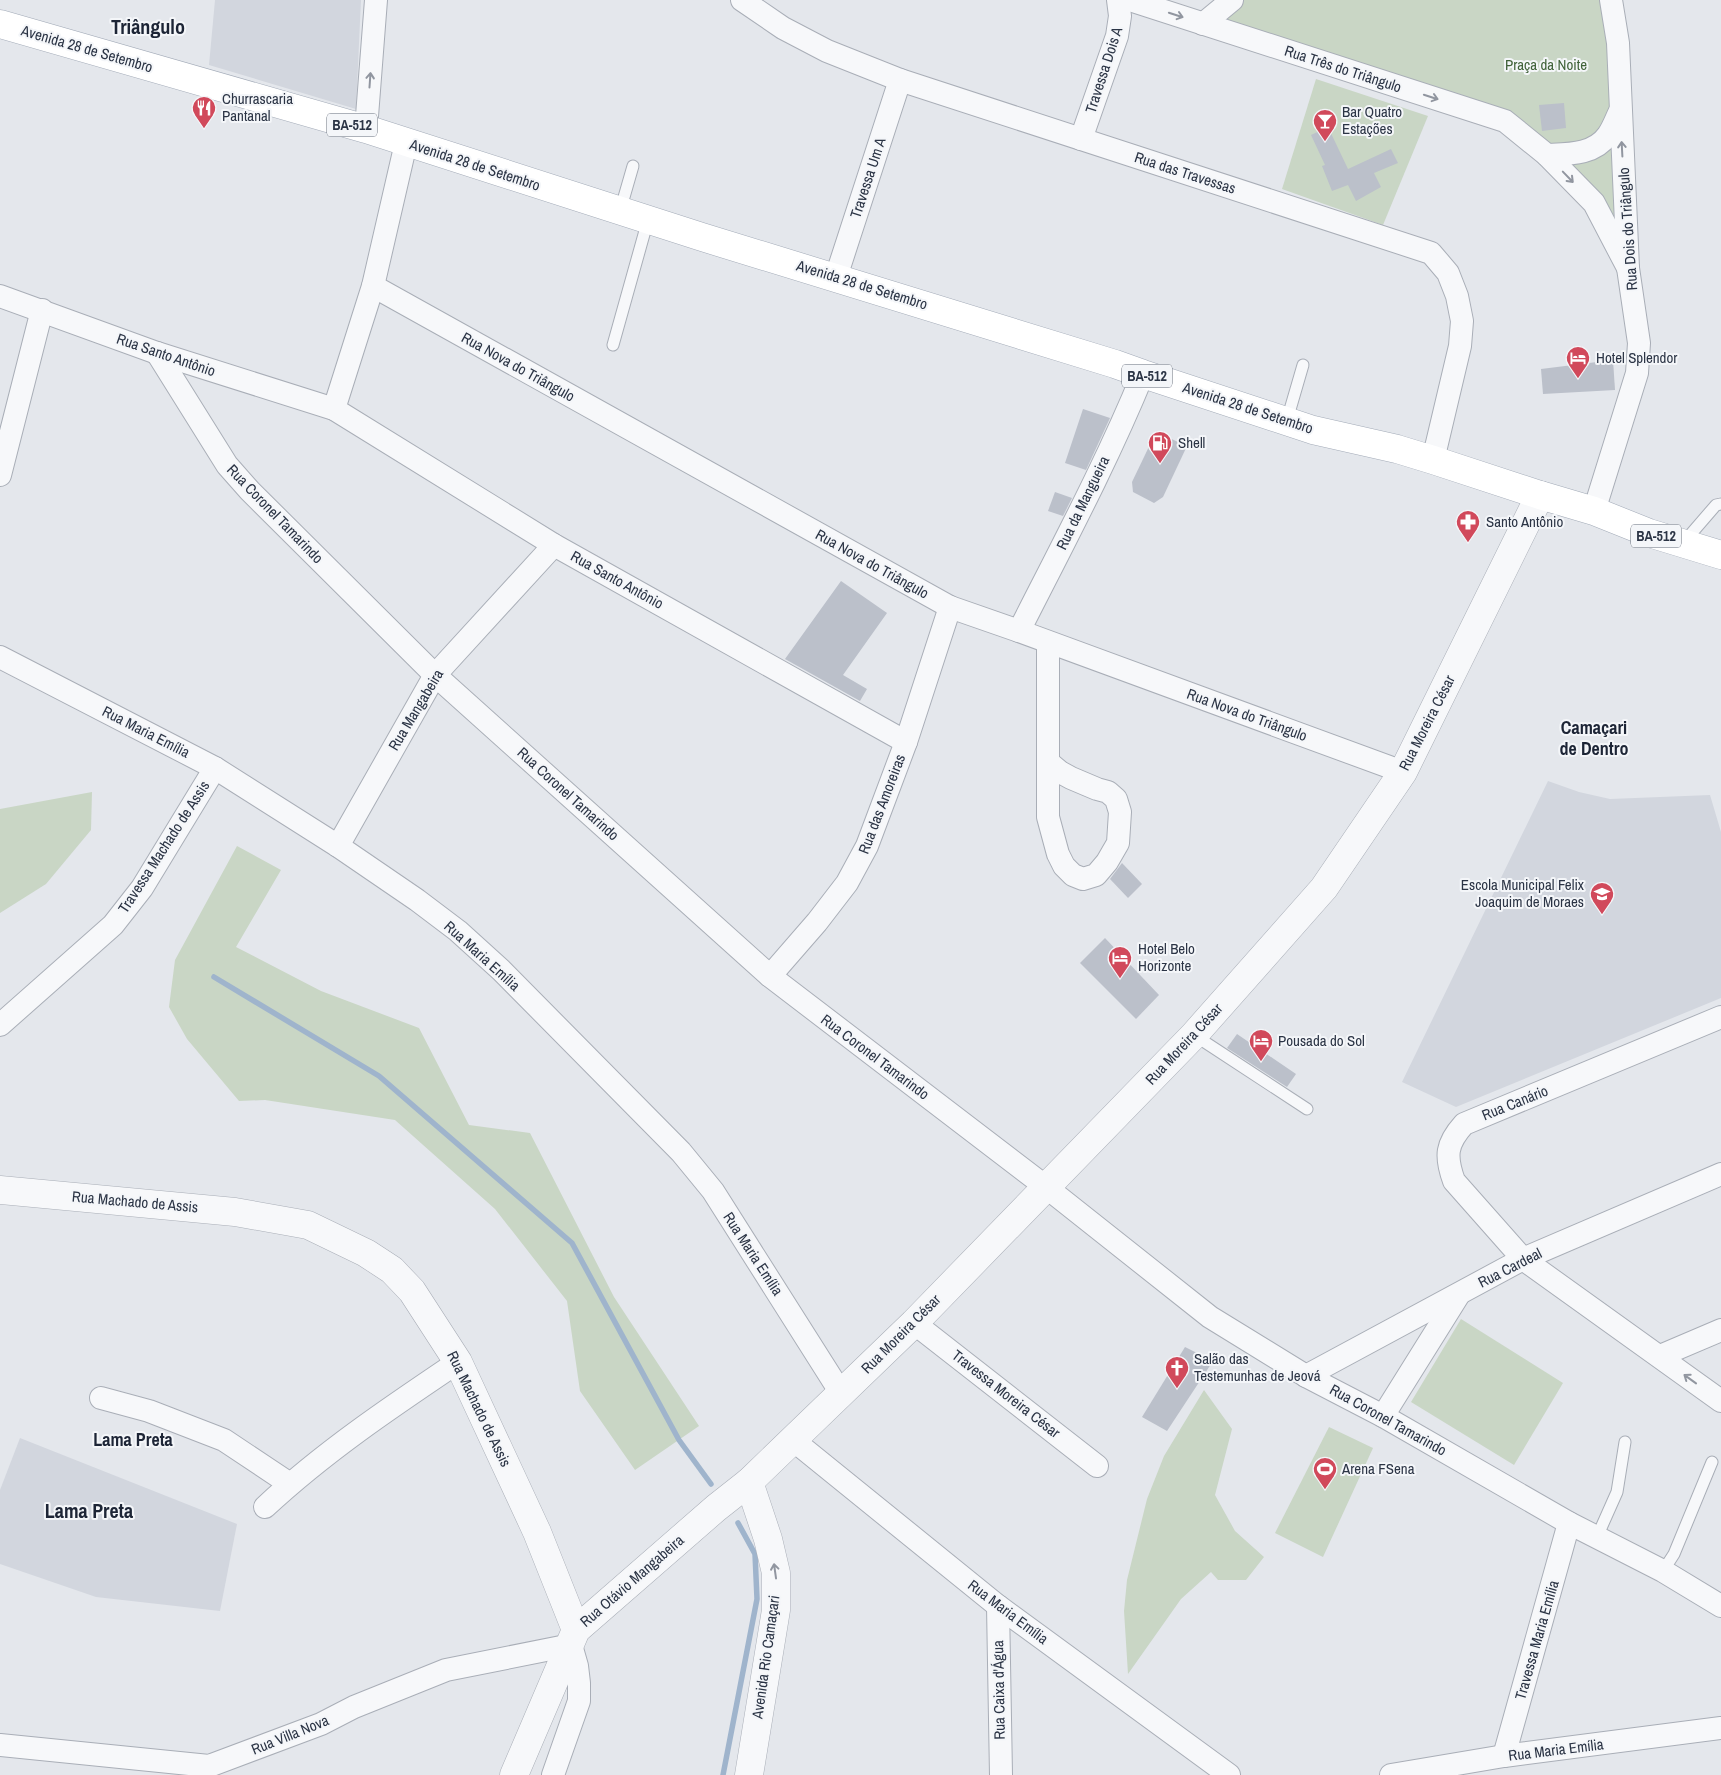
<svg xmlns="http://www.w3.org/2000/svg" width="1721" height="1775" viewBox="0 0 1721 1775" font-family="'Archivo Narrow',sans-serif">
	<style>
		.built { fill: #d2d6de }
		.green { fill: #c9d6c5 }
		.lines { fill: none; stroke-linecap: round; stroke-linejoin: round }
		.stream { stroke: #9fb4cc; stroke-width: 5.5 }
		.building { fill: #bbc0ca }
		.service-casing { stroke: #a9aeb7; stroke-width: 13 }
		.minor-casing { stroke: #a9aeb7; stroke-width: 24 }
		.tertiary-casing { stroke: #a9aeb7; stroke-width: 29 }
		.primary-casing { stroke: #a3abb8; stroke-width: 29 }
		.service { stroke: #f7f8fa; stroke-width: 11 }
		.minor { stroke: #f7f8fa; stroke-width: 22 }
		.tertiary { stroke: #f7f8fa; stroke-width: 28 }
		.primary { stroke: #fff; stroke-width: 28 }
		.oneway { stroke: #9196a0 }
		.labels { text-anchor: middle; stroke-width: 4; stroke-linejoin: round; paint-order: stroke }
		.shield { fill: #f4f6f9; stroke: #676e7b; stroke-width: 1 }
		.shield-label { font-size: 14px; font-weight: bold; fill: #2b3445 }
		.street-label { font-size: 15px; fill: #2b3445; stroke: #f4f6f9 }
		.park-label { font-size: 15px; fill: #3f6138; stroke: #f4f6f9 }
		.poi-label { font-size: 15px; fill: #2b3445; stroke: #f4f6f9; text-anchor: start }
		.quarter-label { font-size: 18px; font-weight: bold; fill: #1d2536; stroke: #f4f6f9 }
		.district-label { font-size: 20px; font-weight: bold; fill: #1d2536; stroke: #f4f6f9 }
	</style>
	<rect width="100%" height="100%" fill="#e4e7ec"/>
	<g class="built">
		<polygon points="215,0 361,0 356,109 209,65"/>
		<polygon points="1548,781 1579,792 1610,799 1710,795 1721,832 1721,998 1456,1107 1402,1082"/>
		<polygon points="20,1438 237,1524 220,1611 96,1597 0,1564 0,1490"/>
	</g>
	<g class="green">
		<polygon points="1244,0 1604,0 1625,254 1503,115 1216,22"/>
		<polygon points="1316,79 1428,116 1383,225 1282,189"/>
		<polygon points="92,792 91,830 46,884 0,913 0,809"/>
		<polygon points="237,846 281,870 236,947 321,991 419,1028 469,1125 530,1133 614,1297 699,1426 635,1470 580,1391 567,1301 495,1209 395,1120 265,1100 239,1101 187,1039 169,1007 175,960"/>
		<polygon points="1461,1319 1563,1383 1514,1465 1411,1402"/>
		<polygon points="1204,1390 1232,1429 1215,1495 1235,1531 1264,1557 1246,1580 1218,1580 1211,1572 1181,1599 1128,1674 1124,1611 1127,1580 1147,1499 1164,1456"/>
		<polygon points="1329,1427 1373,1448 1323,1557 1275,1533"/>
	</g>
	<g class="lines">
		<g class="stream">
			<polyline points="214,977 379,1076 572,1243 679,1440 711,1484"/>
			<polyline points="723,1775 757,1599 755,1554 738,1523"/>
		</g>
	</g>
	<g class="building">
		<polygon points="1564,103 1566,128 1542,131 1539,105"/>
		<polygon points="1328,127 1348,169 1391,149 1398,163 1374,173 1381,187 1356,201 1348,185 1332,191 1322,166 1325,165 1311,135"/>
		<polygon points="1613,360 1615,390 1543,394 1541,369"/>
		<polygon points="1083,409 1110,418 1086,470 1065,463"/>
		<polygon points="1156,432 1187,446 1163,497 1154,503 1133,492 1132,482"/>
		<polygon points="1055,492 1072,498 1063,516 1048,511"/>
		<polygon points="841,581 887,613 843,675 867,689 860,701 785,659"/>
		<polygon points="1122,863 1142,884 1128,898 1110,879"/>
		<polygon points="1105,938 1159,995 1136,1019 1080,963"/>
		<polygon points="1237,1034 1296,1074 1287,1087 1227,1048"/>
		<polygon points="1185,1347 1213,1361 1167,1431 1142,1417"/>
	</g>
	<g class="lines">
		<g class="service-casing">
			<g id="service">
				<polyline points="620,211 633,166"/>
				<polyline points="613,345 648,220"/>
				<polyline points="1287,420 1303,365"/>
				<polyline points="1684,542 1716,505 1721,504"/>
				<polyline points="1194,1035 1307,1109"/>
				<polyline points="1597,1537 1617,1492 1625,1442"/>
				<polyline points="1663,1571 1674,1554 1712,1462"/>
			</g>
		</g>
		<g class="minor-casing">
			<g id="minor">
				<polyline points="742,0 783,28 827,51 900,80 1431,253 1448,273 1457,296 1462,321 1460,346 1433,460"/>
				<polyline points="1130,0 1505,121 1547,155 1594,203 1628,268"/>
				<polyline points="1203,24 1232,0"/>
				<polyline points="366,129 376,0"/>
				<polyline points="1081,139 1117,36 1120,16 1118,0"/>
				<path d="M1547,155C1568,154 1594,155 1608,135C1613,128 1616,119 1620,111"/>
				<polyline points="836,277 900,80"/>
				<polyline points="373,286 950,607 1019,631 1403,772"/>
				<polyline points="0,296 157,353 334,409 554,545 906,742"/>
				<polyline points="157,353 227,465 250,491 435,675 770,976 1046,1187 1210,1317 1306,1376 1383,1416 1569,1523 1663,1571 1721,1606"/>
				<polyline points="334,409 373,286 406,143"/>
				<polyline points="0,475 42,310"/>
				<polyline points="1594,511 1637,373 1639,343 1628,268 1618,43 1611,0"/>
				<path d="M1019,631C1062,546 1107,462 1143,374"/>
				<polyline points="1048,643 1048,817 1058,854 1064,866 1073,875 1083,879 1096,875 1107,862 1118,843 1120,812 1116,799 1108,792 1097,789 1071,778 1060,772 1048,762"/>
				<polyline points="0,657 215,768 338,846 417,900 458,931 501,970 681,1152 713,1191 841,1393"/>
				<polyline points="338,846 435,675 554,545"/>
				<polyline points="770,976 817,922 847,883 867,846 906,742 950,607"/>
				<path d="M1721,1017L1464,1124C1446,1144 1445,1156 1454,1181L1523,1259L1721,1401"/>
				<polyline points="0,1025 113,925 142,888 215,768"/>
				<polyline points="914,1323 1097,1466"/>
				<polyline points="1660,1356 1721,1330"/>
				<polyline points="1306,1376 1523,1259 1721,1174"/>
				<polyline points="101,1398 149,1411 224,1440 290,1484"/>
				<polyline points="1383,1416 1458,1296"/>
				<polyline points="793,1440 998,1606 1229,1775"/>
				<path d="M265,1507C324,1452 391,1407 458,1362"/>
				<polyline points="998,1606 1001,1775"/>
				<polyline points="0,1745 209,1766 321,1724 354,1707 446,1670 571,1645 577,1666 579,1683 579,1701 553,1775"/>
				<polyline points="1504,1756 1569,1523"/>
				<polyline points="1391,1775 1504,1756 1721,1728"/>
			</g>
		</g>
		<g class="tertiary-casing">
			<g id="tertiary">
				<polyline points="0,1190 235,1212 308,1225 366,1253 392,1270 412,1291 458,1362 537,1532 576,1630"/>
				<polyline points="749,1482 768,1539 776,1573 776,1610 749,1775"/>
				<polyline points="514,1775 576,1630 716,1508 749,1482 914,1323 1194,1035 1324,888 1403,772 1540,495"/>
			</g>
		</g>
		<g class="primary-casing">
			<polyline id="primary" points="0,24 366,129 702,237 1115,364 1143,374 1313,430 1397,449 1433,460 1540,495 1594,511 1649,533 1721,555"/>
		</g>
		<use href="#service" class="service"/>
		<use href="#minor" class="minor"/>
		<use href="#tertiary" class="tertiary"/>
		<use href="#primary" class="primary"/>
	</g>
	<defs><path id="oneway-shaft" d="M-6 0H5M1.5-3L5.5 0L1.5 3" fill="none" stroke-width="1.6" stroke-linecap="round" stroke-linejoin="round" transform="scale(1.25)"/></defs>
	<g class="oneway">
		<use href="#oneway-shaft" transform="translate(1176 15) rotate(18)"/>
		<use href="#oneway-shaft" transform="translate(370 80) rotate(-86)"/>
		<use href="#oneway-shaft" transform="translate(1431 97) rotate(18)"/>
		<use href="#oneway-shaft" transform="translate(1622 149) rotate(-93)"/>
		<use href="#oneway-shaft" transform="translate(1568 177) rotate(46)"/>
		<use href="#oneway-shaft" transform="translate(1690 1379) rotate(-144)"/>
		<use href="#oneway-shaft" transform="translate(775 1571) rotate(-98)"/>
	</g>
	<defs>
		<g id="restaurant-pin" transform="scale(1.25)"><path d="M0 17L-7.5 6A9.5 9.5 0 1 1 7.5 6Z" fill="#d1495b" stroke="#f4f6f9"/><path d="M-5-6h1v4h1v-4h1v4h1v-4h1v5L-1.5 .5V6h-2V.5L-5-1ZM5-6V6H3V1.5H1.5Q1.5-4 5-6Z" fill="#fff"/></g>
		<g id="bar-pin" transform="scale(1.25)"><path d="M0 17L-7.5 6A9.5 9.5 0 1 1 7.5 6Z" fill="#d1495b" stroke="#f4f6f9"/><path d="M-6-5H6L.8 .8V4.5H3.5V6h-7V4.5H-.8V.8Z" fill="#fff"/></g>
		<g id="hotel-pin" transform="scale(1.25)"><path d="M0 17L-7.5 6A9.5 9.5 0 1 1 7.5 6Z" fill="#d1495b" stroke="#f4f6f9"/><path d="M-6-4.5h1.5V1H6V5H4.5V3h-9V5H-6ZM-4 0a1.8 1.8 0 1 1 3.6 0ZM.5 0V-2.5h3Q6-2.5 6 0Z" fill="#fff"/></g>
		<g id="fuel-pin" transform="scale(1.25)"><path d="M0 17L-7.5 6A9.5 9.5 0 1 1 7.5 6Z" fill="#d1495b" stroke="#f4f6f9"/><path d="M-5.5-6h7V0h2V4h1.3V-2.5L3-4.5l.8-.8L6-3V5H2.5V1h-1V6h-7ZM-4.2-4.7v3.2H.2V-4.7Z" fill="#fff"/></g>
		<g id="pharmacy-pin" transform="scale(1.25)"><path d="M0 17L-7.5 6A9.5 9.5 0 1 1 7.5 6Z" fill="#d1495b" stroke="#f4f6f9"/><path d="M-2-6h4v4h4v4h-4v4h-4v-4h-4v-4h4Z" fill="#fff"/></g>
		<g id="school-pin" transform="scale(1.25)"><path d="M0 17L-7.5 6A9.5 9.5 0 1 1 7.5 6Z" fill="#d1495b" stroke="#f4f6f9"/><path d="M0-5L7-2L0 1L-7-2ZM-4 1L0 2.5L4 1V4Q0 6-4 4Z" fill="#fff"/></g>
		<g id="church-pin" transform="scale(1.25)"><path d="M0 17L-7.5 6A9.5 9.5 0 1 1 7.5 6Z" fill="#d1495b" stroke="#f4f6f9"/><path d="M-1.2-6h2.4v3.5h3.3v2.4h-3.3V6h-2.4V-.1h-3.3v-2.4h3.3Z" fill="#fff"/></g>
		<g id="stadium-pin" transform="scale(1.25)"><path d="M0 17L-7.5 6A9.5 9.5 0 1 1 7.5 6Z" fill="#d1495b" stroke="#f4f6f9"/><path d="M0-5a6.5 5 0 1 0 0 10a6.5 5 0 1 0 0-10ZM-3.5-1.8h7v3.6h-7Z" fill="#fff"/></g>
	</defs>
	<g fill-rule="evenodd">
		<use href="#restaurant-pin" x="204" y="108"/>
		<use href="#bar-pin" x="1325" y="121"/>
		<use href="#hotel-pin" x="1578" y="358"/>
		<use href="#fuel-pin" x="1160" y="443"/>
		<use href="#pharmacy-pin" x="1468" y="522"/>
		<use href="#school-pin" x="1602" y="894"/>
		<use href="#hotel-pin" x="1120" y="958"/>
		<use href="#hotel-pin" x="1261" y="1041"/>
		<use href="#church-pin" x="1177" y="1368"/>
		<use href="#stadium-pin" x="1325" y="1469"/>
	</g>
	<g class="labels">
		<g class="shield">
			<rect x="327" y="113.5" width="50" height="23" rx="4"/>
			<rect x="1122" y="364.5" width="50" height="23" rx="4"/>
			<rect x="1631" y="524.5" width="50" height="23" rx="4"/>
		</g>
		<g class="shield-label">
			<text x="352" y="130">BA-512</text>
			<text x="1147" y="381">BA-512</text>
			<text x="1656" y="541">BA-512</text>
		</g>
		<g class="street-label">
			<text transform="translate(87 49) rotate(16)" y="5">Avenida 28 de Setembro</text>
			<text transform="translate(1343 69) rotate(18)" y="5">Rua Três do Triângulo</text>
			<text transform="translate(1104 70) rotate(-72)" y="5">Travessa Dois A</text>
			<text transform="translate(475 165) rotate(18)" y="5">Avenida 28 de Setembro</text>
			<text transform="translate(1185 173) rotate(18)" y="5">Rua das Travessas</text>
			<text transform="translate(868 178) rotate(-72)" y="5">Travessa Um A</text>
			<text transform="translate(1628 229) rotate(-94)" y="5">Rua Dois do Triângulo</text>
			<text transform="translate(862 285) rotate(17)" y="5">Avenida 28 de Setembro</text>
			<text transform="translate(166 355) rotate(19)" y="5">Rua Santo Antônio</text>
			<text transform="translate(518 367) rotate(29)" y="5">Rua Nova do Triângulo</text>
			<text transform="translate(1248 408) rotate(18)" y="5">Avenida 28 de Setembro</text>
			<text transform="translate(1083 503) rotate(-64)" y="5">Rua da Mangueira</text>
			<text transform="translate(275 514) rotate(46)" y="5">Rua Coronel Tamarindo</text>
			<text transform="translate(872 564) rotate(29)" y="5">Rua Nova do Triângulo</text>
			<text transform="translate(617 580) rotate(29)" y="5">Rua Santo Antônio</text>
			<text transform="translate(416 710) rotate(-59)" y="5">Rua Mangabeira</text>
			<text transform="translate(1247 715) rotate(20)" y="5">Rua Nova do Triângulo</text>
			<text transform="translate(1427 723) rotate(-63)" y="5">Rua Moreira César</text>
			<text transform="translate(146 732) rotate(27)" y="5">Rua Maria Emília</text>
			<text transform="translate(568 794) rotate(42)" y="5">Rua Coronel Tamarindo</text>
			<text transform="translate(882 804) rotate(-69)" y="5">Rua das Amoreiras</text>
			<text transform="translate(164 847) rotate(-57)" y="5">Travessa Machado de Assis</text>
			<text transform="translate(482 956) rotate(42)" y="5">Rua Maria Emília</text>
			<text transform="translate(1184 1044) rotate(-47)" y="5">Rua Moreira César</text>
			<text transform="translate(875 1057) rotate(37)" y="5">Rua Coronel Tamarindo</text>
			<text transform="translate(1515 1103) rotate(-22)" y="5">Rua Canário</text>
			<text transform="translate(135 1202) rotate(5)" y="5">Rua Machado de Assis</text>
			<text transform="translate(753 1254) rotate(57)" y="5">Rua Maria Emília</text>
			<text transform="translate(1510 1268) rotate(-27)" y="5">Rua Cardeal</text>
			<text transform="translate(901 1334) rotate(-45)" y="5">Rua Moreira César</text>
			<text transform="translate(1006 1394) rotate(38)" y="5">Travessa Moreira César</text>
			<text transform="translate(479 1409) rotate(64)" y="5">Rua Machado de Assis</text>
			<text transform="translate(1388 1420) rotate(29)" y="5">Rua Coronel Tamarindo</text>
			<text transform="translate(632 1581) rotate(-41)" y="5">Rua Otávio Mangabeira</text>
			<text transform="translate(1008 1612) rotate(37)" y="5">Rua Maria Emília</text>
			<text transform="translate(1537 1640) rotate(-74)" y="5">Travessa Maria Emília</text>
			<text transform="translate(766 1657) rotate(-82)" y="5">Avenida Rio Camaçari</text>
			<text transform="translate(999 1690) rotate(-91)" y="5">Rua Caixa d'Água</text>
			<text transform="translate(290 1735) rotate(-22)" y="5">Rua Villa Nova</text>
			<text transform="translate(1556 1750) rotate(-7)" y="5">Rua Maria Emília</text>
		</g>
		<g class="park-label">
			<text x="1546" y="70">Praça da Noite</text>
		</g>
		<g class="poi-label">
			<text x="222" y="104">Churrascaria<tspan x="222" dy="17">Pantanal</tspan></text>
			<text x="1342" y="117">Bar Quatro<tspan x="1342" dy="17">Estações</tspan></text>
			<text x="1596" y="363">Hotel Splendor</text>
			<text x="1178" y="448">Shell</text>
			<text x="1486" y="527">Santo Antônio</text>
			<text x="1584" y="890" text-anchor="end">Escola Municipal Felix<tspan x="1584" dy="17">Joaquim de Moraes</tspan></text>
			<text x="1138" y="954">Hotel Belo<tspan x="1138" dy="17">Horizonte</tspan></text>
			<text x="1278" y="1046">Pousada do Sol</text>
			<text x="1194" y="1364">Salão das<tspan x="1194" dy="17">Testemunhas de Jeová</tspan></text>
			<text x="1342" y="1474">Arena FSena</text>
		</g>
		<g class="quarter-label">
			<text x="1594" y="734">Camaçari<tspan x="1594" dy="21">de Dentro</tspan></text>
			<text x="133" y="1446">Lama Preta</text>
		</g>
		<g class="district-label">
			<text x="148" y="34">Triângulo</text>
			<text x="89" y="1518">Lama Preta</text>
		</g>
	</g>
</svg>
